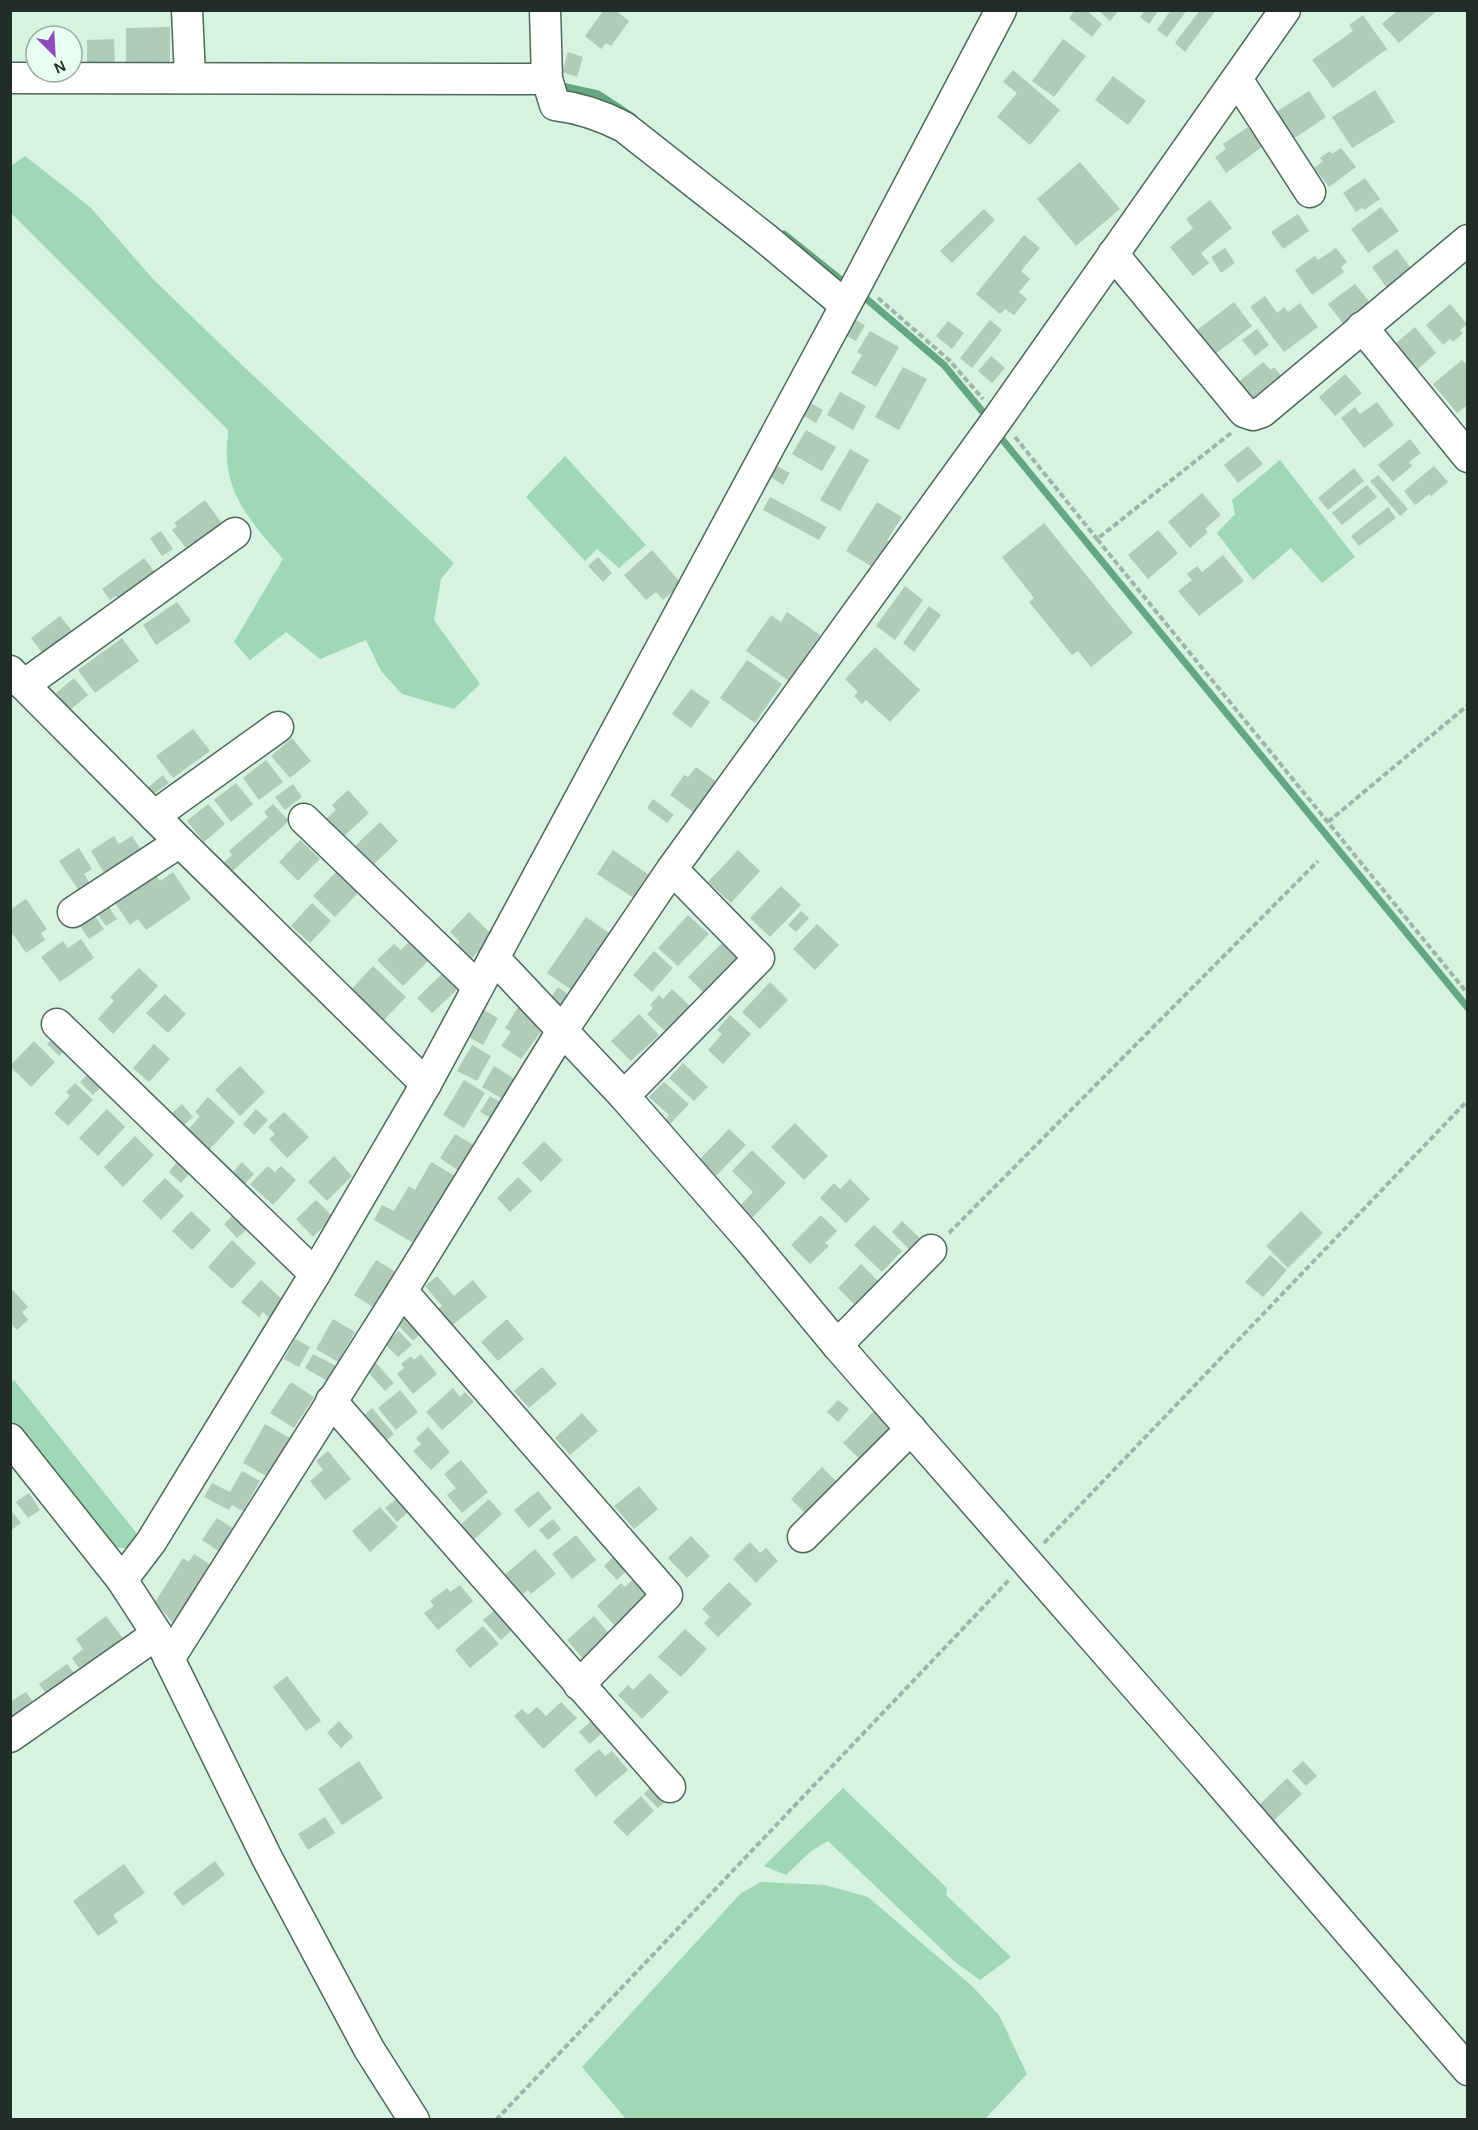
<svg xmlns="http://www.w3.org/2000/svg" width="1478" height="2130" viewBox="0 0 1478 2130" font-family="Karla,sans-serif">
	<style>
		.green { fill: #9ed8b5 }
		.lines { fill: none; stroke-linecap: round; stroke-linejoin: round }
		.stream { stroke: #65a782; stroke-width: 7 }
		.building { fill: #afcbb9 }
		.minor-casing { stroke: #4f6959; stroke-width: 33 }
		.path { stroke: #9db6a7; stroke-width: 4; stroke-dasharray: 6 3; stroke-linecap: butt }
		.minor { stroke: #fff; stroke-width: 30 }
	</style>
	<rect width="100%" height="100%" fill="#d5f3e0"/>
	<g class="green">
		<path d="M25,156L90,207L153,279L243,366L454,563L441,579L434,620L480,684L454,709L402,694L381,671L366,640L320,659L286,632L250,660L234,642L283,559C257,528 229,501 227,458C226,449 228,439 228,430L11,213V166Z"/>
		<polygon points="565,456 646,545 619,568 597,549 585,561 526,497"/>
		<polygon points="1280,460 1355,557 1322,583 1291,548 1253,580 1217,533 1235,514 1232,500"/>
		<polygon points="14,1380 138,1535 135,1543 128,1549 111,1546 11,1420 11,1384"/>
		<polygon points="843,1788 947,1888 946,1895 1011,1957 980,1980 955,1962 828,1841 811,1851 786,1875 764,1866"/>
		<polygon points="761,1882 825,1885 868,1897 972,1986 999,2015 1027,2074 985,2119 626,2119 582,2067 741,1893"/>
	</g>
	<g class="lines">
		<g class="stream">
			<polyline points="562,86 598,94 633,117"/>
			<polyline points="784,234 845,283"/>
			<polyline points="863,296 944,365 982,411"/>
			<polyline points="1001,438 1468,1008"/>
		</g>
	</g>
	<g class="building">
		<polygon points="604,10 615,10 629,21 611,46 606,43 601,49 585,36"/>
		<polygon points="1075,10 1086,10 1102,24 1092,37 1069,18"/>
		<polygon points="1098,10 1119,10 1110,21"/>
		<polygon points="1145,10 1159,10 1149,24 1140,17"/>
		<polygon points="1171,10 1187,10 1167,37 1157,30"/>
		<polygon points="1200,10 1216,10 1185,52 1175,43"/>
		<polygon points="1398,10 1438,10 1399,43 1382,24"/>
		<polygon points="1363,15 1387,49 1333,88 1312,60 1353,31 1349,25"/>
		<polygon points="170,27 170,64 126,64 126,28"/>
		<polygon points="114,39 115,69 87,69 87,40"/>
		<polygon points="1063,39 1086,56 1054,97 1032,81"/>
		<polygon points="568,52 583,57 577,77 562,72"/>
		<polygon points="1013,70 1060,110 1030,145 997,117 1017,93 1003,82"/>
		<polygon points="1113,76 1146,101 1128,125 1095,100"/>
		<polygon points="1375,90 1395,122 1352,148 1332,117"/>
		<polygon points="1309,91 1326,117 1290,141 1273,114"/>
		<polygon points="1248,127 1262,147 1226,173 1215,157 1226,149 1223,144"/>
		<polygon points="1341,148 1356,167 1329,187 1314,168 1323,161 1320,158 1330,151 1332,154"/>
		<polygon points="1080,162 1120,209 1076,246 1037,199"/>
		<polygon points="1365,178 1380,199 1364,210 1362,208 1356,212 1343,193"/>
		<polygon points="1210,200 1232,228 1201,253 1209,263 1193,276 1170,247 1193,228 1186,219"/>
		<polygon points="1381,207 1399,231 1368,253 1351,229"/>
		<polygon points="984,209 995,220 952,263 940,251"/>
		<polygon points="1298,214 1309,231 1283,249 1271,232"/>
		<polygon points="1024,235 1040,248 1021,271 1030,279 1019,292 1027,299 1014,315 1005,309 1000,314 976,294"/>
		<polygon points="1225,248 1235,263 1221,273 1211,257"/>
		<polygon points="1336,248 1347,262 1341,267 1344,272 1312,295 1295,270 1315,256 1318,260"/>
		<polygon points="1397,249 1412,270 1387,288 1372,267"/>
		<polygon points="1355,284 1372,305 1345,326 1328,304"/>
		<polygon points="1265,296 1277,313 1284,307 1288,312 1300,303 1318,327 1284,352 1250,307"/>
		<polygon points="1234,302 1252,326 1215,354 1197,330"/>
		<polygon points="1450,304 1467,324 1460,330 1463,333 1453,342 1450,339 1443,345 1426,325"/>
		<polygon points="850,317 865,325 856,341 841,333"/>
		<polygon points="990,320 1002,330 972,368 960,358"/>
		<polygon points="948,321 964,333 952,349 936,336"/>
		<polygon points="1415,327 1436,353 1417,370 1395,344"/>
		<polygon points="1257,329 1269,345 1255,356 1242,340"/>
		<polygon points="870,331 899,347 876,387 851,373 862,355 857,352"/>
		<polygon points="991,356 1005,368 992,383 978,371"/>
		<polygon points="1462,360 1466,364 1468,362 1468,405 1457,413 1433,384"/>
		<polygon points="1263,362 1271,370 1274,367 1284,379 1251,406 1235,385"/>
		<polygon points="903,367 927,379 899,430 875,417"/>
		<polygon points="1345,374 1362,393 1335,416 1319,397"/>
		<polygon points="840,392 866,406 853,430 827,415"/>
		<polygon points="807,401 823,410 816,423 800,414"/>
		<polygon points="1377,402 1394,425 1364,448 1341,418 1355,407 1360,414"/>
		<polygon points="806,430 836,447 822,471 792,454"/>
		<polygon points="1410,439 1421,453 1409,462 1412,466 1393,482 1378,465"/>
		<polygon points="1248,446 1263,464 1238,483 1224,465"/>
		<polygon points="850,449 869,460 840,511 820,500"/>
		<polygon points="775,465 790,473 783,485 769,476"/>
		<polygon points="1434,466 1448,482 1431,496 1429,494 1415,505 1404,491"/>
		<polygon points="1354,468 1364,481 1328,510 1318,498"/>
		<polygon points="1378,475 1408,509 1400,516 1370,481"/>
		<polygon points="1367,485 1377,497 1342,525 1332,513"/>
		<polygon points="1202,493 1221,515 1205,529 1208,532 1190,548 1168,522"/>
		<polygon points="770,497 827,527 819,540 763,510"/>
		<polygon points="205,500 225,528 194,550 190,544 186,548 172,530 177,526 174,523"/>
		<polygon points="877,502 902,517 887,540 891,542 880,560 876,558 871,566 846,551"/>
		<polygon points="1388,507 1396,518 1359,546 1351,536"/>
		<polygon points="1044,523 1133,633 1091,667 1078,651 1072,655 1029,602 1034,598 1002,557"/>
		<polygon points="1158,530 1178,553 1148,579 1128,555"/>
		<polygon points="161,531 173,549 162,556 150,538"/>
		<polygon points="652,550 682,584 663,600 656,592 646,600 624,575"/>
		<polygon points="1223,555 1244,581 1199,616 1178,591 1192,580 1187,574 1197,566 1202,572"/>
		<polygon points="598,557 612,573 603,582 588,566"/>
		<polygon points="144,558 157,575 120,602 116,596 110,600 102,589"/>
		<polygon points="905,586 923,600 895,640 876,626"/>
		<polygon points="177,602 191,621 156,645 143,625"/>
		<polygon points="929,606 941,615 914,652 903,643"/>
		<polygon points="787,612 820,635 789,681 746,651 771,615 781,622"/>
		<polygon points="60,616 73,632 43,654 31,638"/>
		<polygon points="122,638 139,661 95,693 78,670"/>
		<polygon points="875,647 920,690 890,722 866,700 862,704 854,696 858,692 845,679"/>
		<polygon points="747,660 782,684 755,723 720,698"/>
		<polygon points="74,678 88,695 70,710 56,693"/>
		<polygon points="691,689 710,702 691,728 672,714"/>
		<polygon points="193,729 210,751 173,778 156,756"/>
		<polygon points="292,738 311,761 290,778 271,756"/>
		<polygon points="266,760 283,782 259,800 243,778"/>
		<polygon points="696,767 721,785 699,816 670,795 684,775 688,777"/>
		<polygon points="163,775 169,783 151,796 146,789"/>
		<polygon points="236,783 253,804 231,822 214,800"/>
		<polygon points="293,784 302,797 285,810 275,797"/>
		<polygon points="348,790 369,813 342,838 325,820 336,810 332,805"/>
		<polygon points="653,799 674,815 667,823 647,808"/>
		<polygon points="208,804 225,824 204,842 187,821"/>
		<polygon points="273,804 289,821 229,874 221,865 232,855 229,851 268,817 264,812"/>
		<polygon points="380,822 398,841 373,865 355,846"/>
		<polygon points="114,836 119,844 132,836 143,853 106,876 91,851"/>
		<polygon points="300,840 320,859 298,881 279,862"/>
		<polygon points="79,848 92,869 84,874 91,885 80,892 59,861"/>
		<polygon points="613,850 652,877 637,900 597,874"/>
		<polygon points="738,850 760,871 731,903 708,882"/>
		<polygon points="337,871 359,892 335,917 313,896"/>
		<polygon points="173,872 191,899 146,930 138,919 130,925 115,903 156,876 160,881"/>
		<polygon points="781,886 801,905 770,937 750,918"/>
		<polygon points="26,899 47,929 41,933 45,940 26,953 10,930 10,910"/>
		<polygon points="312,903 331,921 310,943 291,926"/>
		<polygon points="107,904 117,919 106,926 96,912"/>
		<polygon points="801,911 809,918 796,932 788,925"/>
		<polygon points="469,912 493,936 470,960 456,946 460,942 450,932"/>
		<polygon points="688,915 709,934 678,966 658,948"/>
		<polygon points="95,916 104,929 89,939 80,926"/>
		<polygon points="586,917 615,937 576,993 547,973"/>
		<polygon points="817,924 839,945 815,970 793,949"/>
		<polygon points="81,939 94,958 60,982 41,957 63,941 68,948"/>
		<polygon points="412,939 431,958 403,986 377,960 394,944 401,950"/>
		<polygon points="724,941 741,958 705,994 688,977"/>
		<polygon points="654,951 673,968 652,992 633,975"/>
		<polygon points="373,966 406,997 382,1022 350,991"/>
		<polygon points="139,968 158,986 113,1034 98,1019 114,1001 110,997"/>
		<polygon points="444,972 459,988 432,1013 417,998"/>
		<polygon points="770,982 788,1000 760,1029 742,1012"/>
		<polygon points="558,987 573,998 564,1010 549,1000"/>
		<polygon points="672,989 692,1008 667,1033 647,1014 653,1008 650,1005 659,995 663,999"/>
		<polygon points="165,994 186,1014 168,1033 146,1013"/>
		<polygon points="518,1007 545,1026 521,1059 501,1046 511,1032 505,1028"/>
		<polygon points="484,1010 498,1018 483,1045 469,1037"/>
		<polygon points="639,1014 659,1035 631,1061 611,1041"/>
		<polygon points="730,1015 751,1034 723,1064 708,1050 722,1034 717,1030"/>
		<polygon points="57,1034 68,1046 59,1056 47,1044"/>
		<polygon points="34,1041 55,1062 31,1087 10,1066"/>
		<polygon points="154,1044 170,1059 149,1082 133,1068"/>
		<polygon points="472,1045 491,1056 477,1081 457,1071"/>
		<polygon points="683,1063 708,1087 694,1101 669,1078"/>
		<polygon points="240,1066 265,1092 240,1116 215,1090"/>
		<polygon points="494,1066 518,1081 506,1101 482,1087"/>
		<polygon points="92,1070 105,1083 93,1095 80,1082"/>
		<polygon points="464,1080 485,1093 464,1128 443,1115"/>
		<polygon points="664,1082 689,1104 669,1125 664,1121 669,1115 649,1097"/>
		<polygon points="75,1083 93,1100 68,1126 54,1113 70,1096 66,1092"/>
		<polygon points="490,1096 504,1104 495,1120 480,1112"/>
		<polygon points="208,1097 235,1122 209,1150 188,1130 200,1116 195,1112"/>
		<polygon points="182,1104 193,1117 181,1128 170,1115"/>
		<polygon points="107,1109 125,1127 98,1156 79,1138"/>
		<polygon points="256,1109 268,1120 254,1135 243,1124"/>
		<polygon points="284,1112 309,1137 287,1158 269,1139 275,1134 268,1127"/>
		<polygon points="795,1123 828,1156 804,1180 771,1147"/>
		<polygon points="729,1129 746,1145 716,1176 699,1160"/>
		<polygon points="455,1134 475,1146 459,1171 440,1158"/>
		<polygon points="135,1136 154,1155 123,1187 104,1167"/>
		<polygon points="544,1141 563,1160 541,1182 522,1163"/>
		<polygon points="752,1150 786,1183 752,1218 740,1206 753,1192 732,1171"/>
		<polygon points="334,1156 352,1176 327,1201 308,1182"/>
		<polygon points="180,1158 193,1169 181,1183 169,1172"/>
		<polygon points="242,1162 254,1174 243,1186 231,1174"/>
		<polygon points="431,1162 457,1177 417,1245 374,1220 382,1205 394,1211 409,1186 415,1190"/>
		<polygon points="268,1166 275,1172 281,1166 296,1180 273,1205 250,1184"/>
		<polygon points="518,1177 532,1191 510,1212 497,1198"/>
		<polygon points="165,1178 184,1196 161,1220 142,1201"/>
		<polygon points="850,1179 870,1199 846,1223 820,1198 834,1183 840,1189"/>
		<polygon points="316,1200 333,1217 313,1237 296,1219"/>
		<polygon points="191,1211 211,1230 192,1250 172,1231"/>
		<polygon points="1301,1211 1323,1233 1288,1268 1266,1246"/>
		<polygon points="234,1214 248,1228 237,1238 224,1224"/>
		<polygon points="821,1215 837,1231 825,1243 829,1246 810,1264 791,1245"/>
		<polygon points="902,1221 925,1243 914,1254 892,1232"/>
		<polygon points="874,1225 902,1251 882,1272 854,1245"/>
		<polygon points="232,1240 256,1263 232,1289 208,1267"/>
		<polygon points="1270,1255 1287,1270 1263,1297 1245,1282"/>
		<polygon points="376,1260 396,1272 373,1307 354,1295"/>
		<polygon points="861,1264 880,1283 856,1306 838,1288"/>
		<polygon points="437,1276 454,1296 473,1280 487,1297 449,1328 435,1311 442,1306 425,1286"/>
		<polygon points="261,1280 285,1302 269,1318 263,1312 259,1317 241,1302"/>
		<polygon points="10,1287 28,1307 22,1312 28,1320 17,1330 10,1322"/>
		<polygon points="406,1317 421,1333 413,1341 398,1325"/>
		<polygon points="333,1319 355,1332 338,1362 316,1349"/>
		<polygon points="507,1319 524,1339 498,1361 481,1342"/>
		<polygon points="399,1331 412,1345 398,1357 385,1344"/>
		<polygon points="295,1339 310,1347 299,1367 284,1359"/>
		<polygon points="313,1354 338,1367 329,1382 305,1368"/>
		<polygon points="421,1354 437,1374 413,1394 397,1374 404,1368 401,1364 411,1356 414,1360"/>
		<polygon points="376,1363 394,1383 385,1391 367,1371"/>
		<polygon points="542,1367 557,1384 529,1408 514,1391"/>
		<polygon points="291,1382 314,1397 294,1428 270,1413"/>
		<polygon points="453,1388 460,1397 465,1392 474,1402 442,1430 426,1412"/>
		<polygon points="400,1390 418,1412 396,1430 378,1408"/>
		<polygon points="838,1400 849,1409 838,1422 827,1412"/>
		<polygon points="372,1408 394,1434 382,1444 360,1419"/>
		<polygon points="874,1411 896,1432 865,1464 843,1443"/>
		<polygon points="582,1413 598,1431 570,1455 555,1438"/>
		<polygon points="265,1424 290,1438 268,1477 243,1463"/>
		<polygon points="428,1427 450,1452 431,1470 413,1451 421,1444 416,1438"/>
		<polygon points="328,1451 351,1479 325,1500 310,1481 323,1470 316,1461"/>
		<polygon points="461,1460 488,1492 462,1513 447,1495 456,1488 444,1474"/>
		<polygon points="822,1467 841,1486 810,1518 791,1499"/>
		<polygon points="242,1471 260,1481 243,1511 232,1505 229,1510 204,1497 212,1483 230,1492"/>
		<polygon points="639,1486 658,1509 634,1529 614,1506"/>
		<polygon points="538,1491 552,1508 529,1528 514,1510"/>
		<polygon points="29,1493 40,1510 28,1518 16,1502"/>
		<polygon points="397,1498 408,1512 397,1522 385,1508"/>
		<polygon points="489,1499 502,1514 470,1543 457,1528"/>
		<polygon points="380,1507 398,1527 370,1552 352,1531"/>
		<polygon points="10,1509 21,1523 10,1531"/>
		<polygon points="217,1518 234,1529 220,1552 202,1540"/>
		<polygon points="553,1519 561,1529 548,1540 539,1530"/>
		<polygon points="576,1535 596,1560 572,1579 552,1554"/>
		<polygon points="691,1536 710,1556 687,1578 668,1558"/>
		<polygon points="750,1542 760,1553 766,1548 778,1561 756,1583 733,1559"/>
		<polygon points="535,1549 556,1574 531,1594 528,1590 518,1598 501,1578"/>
		<polygon points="194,1554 211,1565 174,1624 155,1602 183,1558 189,1562"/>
		<polygon points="615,1555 628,1569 617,1580 604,1566"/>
		<polygon points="633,1579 647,1594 615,1626 597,1606 621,1583 625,1587"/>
		<polygon points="729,1582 752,1604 718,1637 704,1623 710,1617 702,1609"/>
		<polygon points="460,1585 473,1601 438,1630 424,1613 434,1606 430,1601 447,1588 450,1592"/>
		<polygon points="497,1608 514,1628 501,1640 483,1620"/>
		<polygon points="106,1616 125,1641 82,1672 72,1658 83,1649 76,1639"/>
		<polygon points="594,1616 612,1637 585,1661 567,1640"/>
		<polygon points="483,1626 499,1644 470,1668 455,1650"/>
		<polygon points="685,1629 707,1649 681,1677 658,1657"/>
		<polygon points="67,1664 77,1677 49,1697 39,1684"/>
		<polygon points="650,1673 669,1692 642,1719 618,1695 628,1685 633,1690"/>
		<polygon points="287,1676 321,1721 306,1731 273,1687"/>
		<polygon points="26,1692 36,1706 16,1720 10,1713 10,1702"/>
		<polygon points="561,1702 577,1718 543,1749 514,1716 522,1709 528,1715 537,1707 546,1716"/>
		<polygon points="339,1721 353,1737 341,1748 327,1733"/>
		<polygon points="591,1721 602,1733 590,1744 579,1732"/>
		<polygon points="599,1749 605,1756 612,1751 628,1770 596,1797 574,1770"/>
		<polygon points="359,1761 383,1798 342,1825 318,1789"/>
		<polygon points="1303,1761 1317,1776 1306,1786 1292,1771"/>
		<polygon points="1287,1778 1302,1794 1274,1820 1259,1805"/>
		<polygon points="651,1786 666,1801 658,1808 644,1794"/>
		<polygon points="641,1796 654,1811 627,1836 613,1822"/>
		<polygon points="325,1817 335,1833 308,1850 298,1834"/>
		<polygon points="215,1861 225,1875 183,1906 173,1893"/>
		<polygon points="124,1864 145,1893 113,1915 118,1922 98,1936 73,1901"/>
	</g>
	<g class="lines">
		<g class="minor-casing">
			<g id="minor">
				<polyline points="187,10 190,77"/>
				<path d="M545,10L547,79L555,105C580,108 601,115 624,127L765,238L845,305"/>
				<polyline points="10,78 547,79"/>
				<polyline points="1237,79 1310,192"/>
				<polyline points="1113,254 1244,412 1253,415 1262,412 1468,240"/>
				<polyline points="1362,327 1468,457"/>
				<polyline points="10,671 180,842 426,1084"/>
				<polyline points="24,685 235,533"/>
				<polyline points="154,816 278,727"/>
				<polyline points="304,819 477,986"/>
				<polyline points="73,912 180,842"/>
				<polyline points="494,958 624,1096 750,1240 837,1345 1203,1763 1468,2070"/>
				<polyline points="57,1024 315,1274"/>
				<polyline points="624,1096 759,958 672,869"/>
				<polyline points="402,1291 667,1595 579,1685"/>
				<polyline points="837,1345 931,1250"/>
				<polyline points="331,1401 670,1787"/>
				<polyline points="10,1439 122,1580 157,1634 268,1860 369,2049 414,2120"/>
				<polyline points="803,1537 911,1429"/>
				<polyline points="122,1580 151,1542 315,1274 426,1084 858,282 1001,10"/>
				<polyline points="169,1659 402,1291 562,1031 672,869 999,417 1285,10"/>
				<polyline points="10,1737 157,1634"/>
			</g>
		</g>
		<g class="path">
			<polyline points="878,298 950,361 983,399"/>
			<polyline points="1231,433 1097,539 1468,994"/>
			<polyline points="1015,437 1097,539"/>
			<polyline points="1328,822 1468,705"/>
			<polyline points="949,1233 1318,861"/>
			<polyline points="1044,1543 1468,1100"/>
			<polyline points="496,2120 1010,1579"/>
		</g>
		<use href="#minor" class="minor"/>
	</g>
	<rect width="1478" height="2130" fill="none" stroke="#212d26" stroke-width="24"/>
	<g transform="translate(54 54) rotate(156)"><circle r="28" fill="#e7fff0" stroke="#98ab9f" stroke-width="1.5"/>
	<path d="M0-4.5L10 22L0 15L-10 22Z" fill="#8e4bc0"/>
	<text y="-9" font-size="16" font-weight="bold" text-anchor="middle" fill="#212d26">N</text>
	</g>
</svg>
